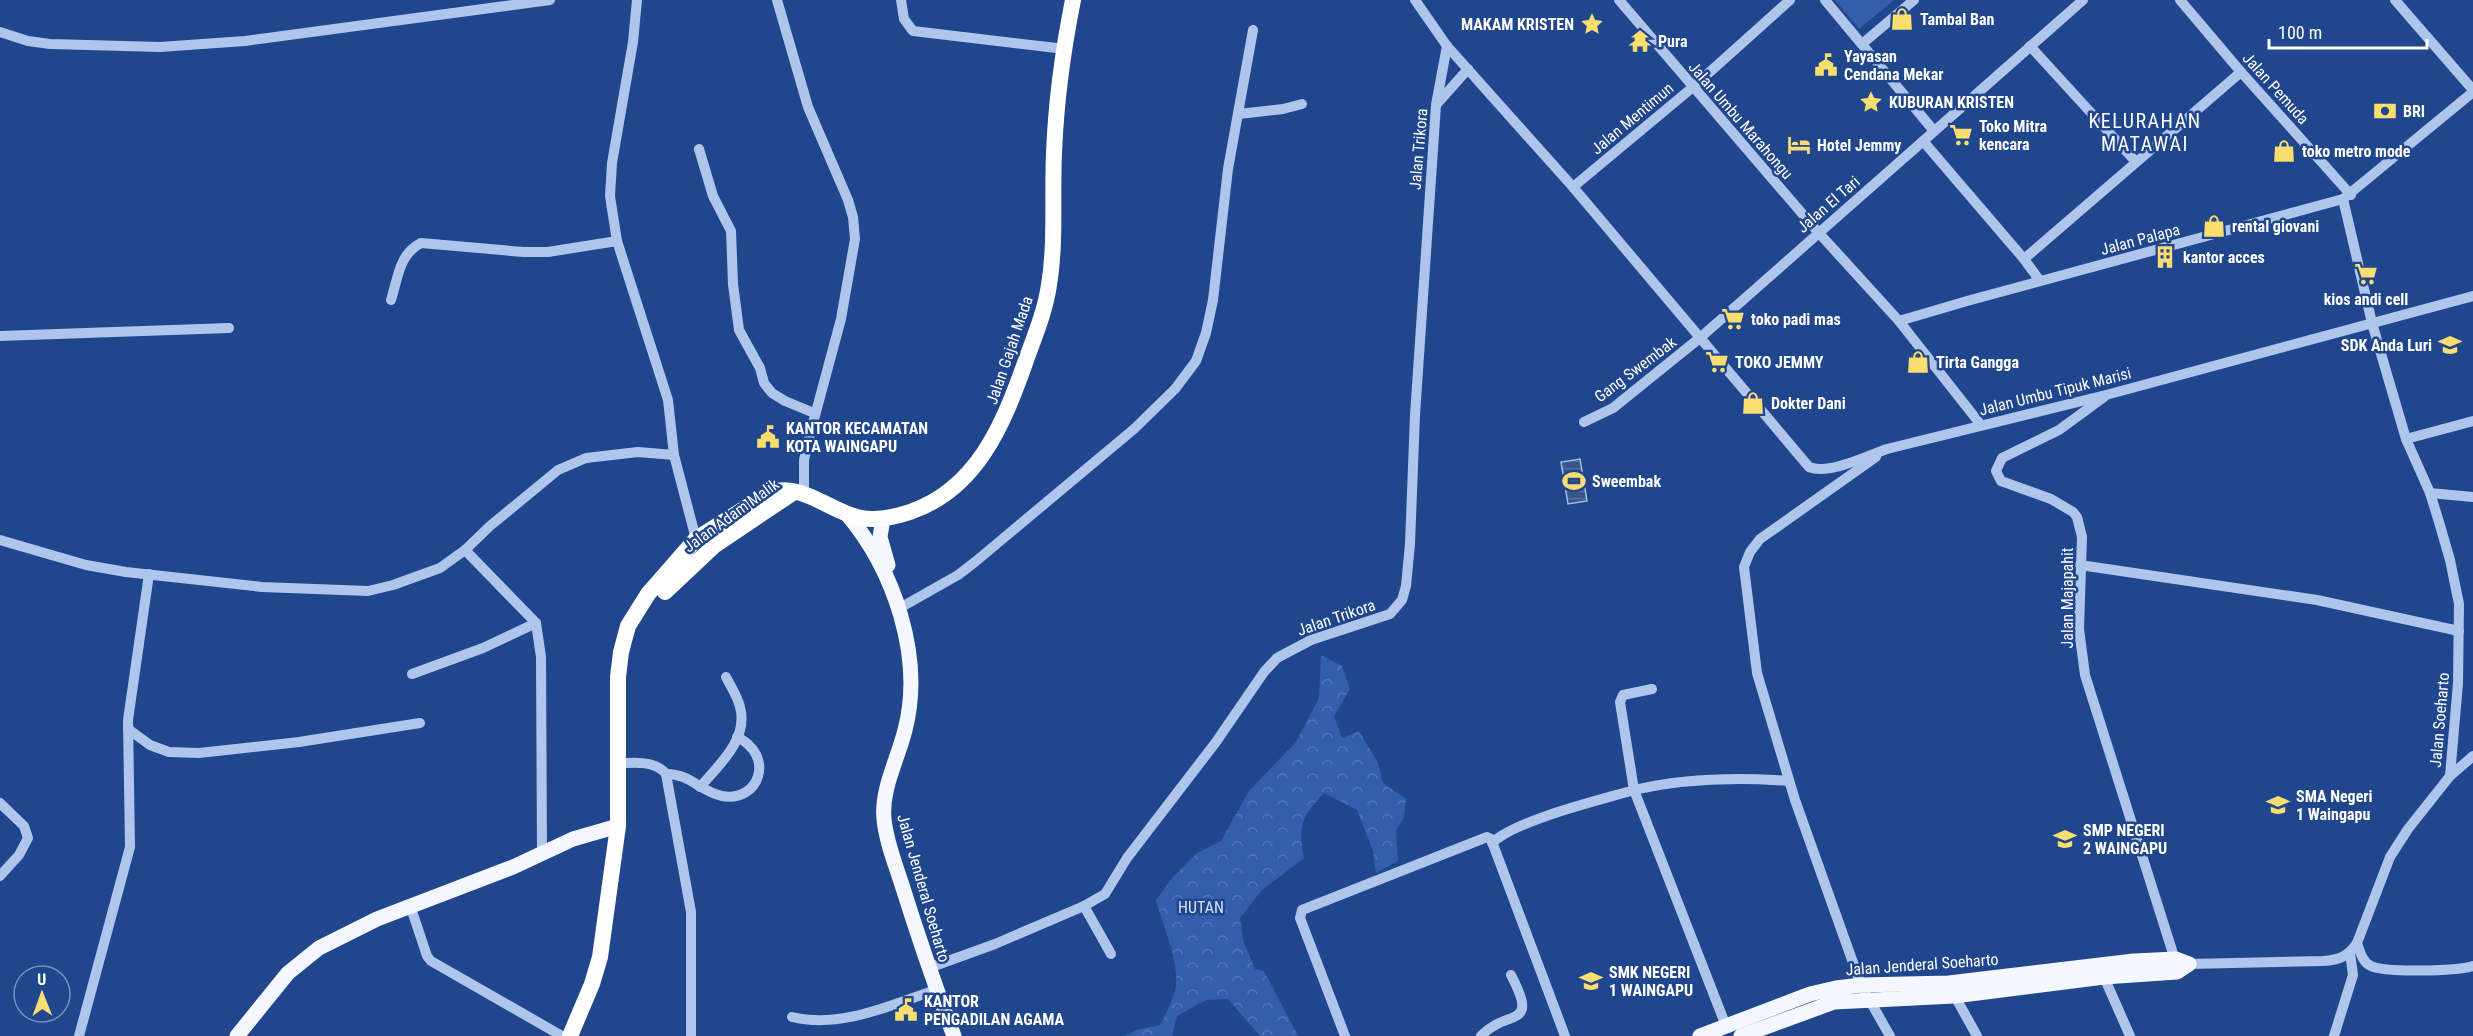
<svg xmlns="http://www.w3.org/2000/svg" width="2473" height="1036" viewBox="0 0 2473 1036" font-family="'Roboto Condensed',sans-serif">
	<style>
		.forest { fill: url(#forest-crowns) }
		.pitch { fill: #345eab }
		.water { fill: url(#water-rules); stroke: #a2beed; stroke-width: 1.5 }
		.lines { fill: none; stroke-linecap: round; stroke-linejoin: round }
		.minor { stroke: #afc5ec; stroke-width: 10 }
		.major { stroke: #f4f7ff; stroke-width: 15 }
		.highway { stroke: #fff; stroke-width: 16 }
		.labels { text-anchor: middle; stroke-width: 5; stroke-linejoin: round; paint-order: stroke }
		.poi-label { font-size: 16px; font-weight: bold; fill: #fff; stroke: #20468e; text-anchor: start }
		.street-label { font-size: 16px; fill: #fff; stroke: #20468e }
		.park-label { font-size: 16px; fill: #d4e1f9; stroke: #20468e }
		.quarter-label { font-size: 20px; letter-spacing: 1.5px; fill: #fff; stroke: #20468e }
	</style>
	<defs>
		<pattern id="forest-crowns" width="20" height="18" patternUnits="userSpaceOnUse" patternTransform="scale(1.5)"><rect width="20" height="18" fill="#345eab"/><path d="M2 6a3 3 0 1 1 6 0M12 15a3 3 0 1 1 6 0" fill="none" stroke="#5276b8"/></pattern>
		<pattern id="water-rules" width="6" height="5" patternUnits="userSpaceOnUse" patternTransform="scale(1.5)"><rect width="6" height="5" fill="#3a558a"/><path d="M0 2.5h6" fill="none" stroke="#586e9c"/></pattern>
	</defs>
	<rect width="100%" height="100%" fill="#20468e"/>
	<path class="forest" d="M1321,655L1342,666L1350,689L1334,716L1342,738L1359,731L1378,763L1383,783L1406,799L1404,817L1396,831L1398,861L1376,873L1373,851L1357,810L1324,793C1301,818 1298,825 1304,858L1261,891L1240,918L1243,940L1255,969L1264,971L1298,1036H1260L1228,999L1206,1000L1177,1016L1172,1036H1125L1136,1030L1160,1025C1165,1015 1172,1002 1175,991C1181,964 1163,927 1156,900L1173,877L1196,854L1221,841L1249,791L1296,742L1319,698Z"/>
	<polygon class="pitch" points="1835,0 1894,0 1859,29"/>
	<polygon class="water" points="1580,459 1587,501 1568,504 1561,462"/>
	<g class="lines">
		<g class="minor">
			<polyline points="637,0 633,42 612,163 610,196 617,241 668,400 674,455 696,539"/>
			<polyline points="777,0 808,107 848,200 853,217 855,239 841,319 809,438 804,460 804,494"/>
			<polyline points="901,0 904,19 913,31 1065,49"/>
			<path d="M1415,0L1447,46L1573,187L1809,467C1829,475 1867,456 1887,449L2106,395L2473,296"/>
			<polyline points="1619,0 1818,232 1899,321 1967,301 2343,199 2473,92"/>
			<polyline points="1825,0 1934,131"/>
			<polyline points="2180,0 2241,72 2351,195"/>
			<polyline points="2395,0 2473,90"/>
			<polyline points="0,32 28,41 50,44 160,47 245,41 550,0"/>
			<polyline points="1862,44 1914,0"/>
			<polyline points="2030,46 2136,162"/>
			<polyline points="1436,105 1468,69"/>
			<polyline points="1239,114 1283,109 1302,104"/>
			<polyline points="1923,141 2024,259 2040,281"/>
			<polyline points="699,149 713,196 731,231 733,284 739,330 760,368 764,383 772,393 785,401 814,413"/>
			<polyline points="1573,187 1693,87 1790,0"/>
			<polyline points="2024,259 2241,72"/>
			<path d="M391,300C398,278 399,254 421,243L523,252H548L617,241"/>
			<polyline points="1899,321 1981,425"/>
			<polyline points="0,336 229,328"/>
			<polyline points="2104,397 2059,430 2002,458 1996,471 2001,481 2051,499 2073,512 2077,517 2082,537 2079,629 2085,675 2176,963"/>
			<polyline points="1584,422 1613,408 1701,337 2083,0"/>
			<polyline points="2406,439 2473,421"/>
			<polyline points="1876,457 1760,539 1750,552 1744,567 1757,673 1795,800 1861,985 1890,1036"/>
			<polyline points="2430,493 2473,497"/>
			<polyline points="0,540 86,565 126,572 262,587 368,591 393,585 440,568 465,550 490,526 558,470 586,458 638,452 674,455"/>
			<polyline points="465,550 536,623 541,657 542,854"/>
			<polyline points="2080,565 2317,600 2459,631"/>
			<polyline points="898,609 958,575 975,562 1134,429 1175,389 1196,361 1206,333 1213,300 1228,169 1253,30"/>
			<polyline points="412,674 483,648 536,623"/>
			<polyline points="128,729 150,745 169,752 199,753 299,742 420,723"/>
			<path d="M619,764C634,762 656,761 666,774L691,912V1036"/>
			<path d="M666,774C691,774 699,791 722,796C759,803 776,756 737,737"/>
			<polyline points="2450,776 2473,756"/>
			<path d="M700,787C718,766 749,739 740,707C738,697 731,687 726,677"/>
			<polyline points="0,803 24,826 28,838 19,855 0,876"/>
			<path d="M1492,843C1516,820 1600,800 1634,790L1620,702L1623,695L1652,689"/>
			<polyline points="1084,906 1111,954"/>
			<polyline points="411,908 427,956 431,961 562,1036"/>
			<path d="M2357,943C2360,951 2362,962 2371,966C2386,973 2456,971 2473,966"/>
			<path d="M2189,964L2323,961C2340,960 2348,956 2357,943L2390,857L2408,829L2450,776L2458,683L2459,604L2450,560L2439,522L2430,493L2406,439L2372,323L2343,199"/>
			<polyline points="927,966 937,965 995,944 1084,906 1105,894 1127,858 1216,742 1264,672 1277,658 1311,640 1390,614 1402,600 1406,586 1410,544 1415,415 1436,105 1447,46"/>
			<polyline points="2104,977 2130,1036"/>
			<polyline points="1952,991 1977,1036"/>
			<path d="M792,1017C841,1029 890,1005 936,990"/>
			<path d="M1726,1026L1634,790C1686,778 1736,777 1789,781"/>
			<polyline points="79,1036 130,847 128,720 149,574"/>
			<polyline points="1345,1036 1300,918 1302,910 1487,837 1491,839 1565,1036"/>
			<path d="M1481,1036C1507,1008 1540,1030 1511,975"/>
			<polyline points="2334,1036 2353,975 2350,953"/>
		</g>
		<g class="major">
			<path d="M846,513C894,569 924,657 905,730C898,759 881,789 884,819C886,841 895,863 902,885C918,936 935,986 954,1036"/>
			<polyline points="883,519 880,537 888,565"/>
			<polyline points="237,1036 288,973 319,948 377,919 513,867 573,839 618,826"/>
			<polyline points="1700,1036 1810,994 1836,988 1861,985 1949,983 2134,961 2176,959 2189,964"/>
			<polyline points="1741,1036 1834,1002 1954,996 2104,977 2177,972 2189,964"/>
		</g>
		<g class="highway">
			<polyline points="665,592 715,545 794,492"/>
			<path d="M570,1036L592,984L600,957L618,826V677L621,652L628,626L648,594L696,539L771,492C805,483 831,513 861,518C877,521 895,517 910,512C977,489 1003,425 1025,363C1034,338 1045,312 1049,285C1056,242 1052,197 1054,153C1056,102 1063,50 1073,0"/>
		</g>
	</g>
	<defs>
		<g id="shop-bare" transform="scale(1.8)"><path d="M-5-2.5h2.3a2.7 3.5 0 0 1 5.4 0H5L5.5 6h-11ZM-1.5-2.5h3a1.5 2.3 0 0 0-3 0Z" fill="#f9de6f" stroke="#20468e" stroke-width="2.5" paint-order="stroke"/></g>
		<g id="sight-bare" transform="scale(1.8)"><path d="M0-6L1.8-2.2L6-1.7L2.9 1.2L3.7 5.4L0 3.3L-3.7 5.4L-2.9 1.2L-6-1.7L-1.8-2.2Z" fill="#f9de6f" stroke="#20468e" stroke-width="2.5" paint-order="stroke"/></g>
		<g id="temple-bare" transform="scale(1.8)"><path d="M0-6L5-2H3V0L6.5 2.5H4V6H1.5V3h-3V6H-4V2.5H-6.5L-3 0V-2H-5Z" fill="#f9de6f" stroke="#20468e" stroke-width="2.5" paint-order="stroke"/></g>
		<g id="civic-bare" transform="scale(1.8)"><path d="M-.6-6.5H3V-4.5H.6V-3L4-1V1h2V6H-6V1h2V-1L-.6-3ZM-1.2 2.5V6h2.4V2.5Z" fill="#f9de6f" stroke="#20468e" stroke-width="2.5" paint-order="stroke"/></g>
		<g id="bank-bare" transform="scale(1.8)"><path d="M-6-4H6V4H-6ZM0-2.3a2.3 2.3 0 1 0 0 4.6a2.3 2.3 0 1 0 0-4.6Z" fill="#f9de6f" stroke="#20468e" stroke-width="2.5" paint-order="stroke"/></g>
		<g id="supermarket-bare" transform="scale(1.8)"><path d="M-6-5.5h2.5l.6 2H6L4.5 2H-2.5L-4.4-4H-6ZM-1.5 3.2a1.3 1.3 0 1 0 .1 0ZM3 3.2a1.3 1.3 0 1 0 .1 0Z" fill="#f9de6f" stroke="#20468e" stroke-width="2.5" paint-order="stroke"/></g>
		<g id="hotel-bare" transform="scale(1.8)"><path d="M-6-4.5h1.5V1H6V5H4.5V3h-9V5H-6ZM-4 0a1.8 1.8 0 1 1 3.6 0ZM.5 0V-2.5h3Q6-2.5 6 0Z" fill="#f9de6f" stroke="#20468e" stroke-width="2.5" paint-order="stroke"/></g>
		<g id="building-bare" transform="scale(1.8)"><path d="M-4-6H4V6H1V3H-1V6H-4ZM-2.5-4.3h1.7v1.8h-1.7ZM.8-4.3h1.7v1.8H.8ZM-2.5-1h1.7V.8h-1.7ZM.8-1h1.7V.8H.8Z" fill="#f9de6f" stroke="#20468e" stroke-width="2.5" paint-order="stroke"/></g>
		<g id="school-bare" transform="scale(1.8)"><path d="M0-5L7-2L0 1L-7-2ZM-4 1L0 2.5L4 1V4Q0 6-4 4Z" fill="#f9de6f" stroke="#20468e" stroke-width="2.5" paint-order="stroke"/></g>
		<g id="stadium-bare" transform="scale(1.8)"><path d="M0-5a6.5 5 0 1 0 0 10a6.5 5 0 1 0 0-10ZM-3.5-1.8h7v3.6h-7Z" fill="#f9de6f" stroke="#20468e" stroke-width="2.5" paint-order="stroke"/></g>
	</defs>
	<g fill-rule="evenodd">
		<use href="#shop-bare" x="1902" y="19"/>
		<use href="#sight-bare" x="1592" y="24"/>
		<use href="#temple-bare" x="1640" y="41"/>
		<use href="#civic-bare" x="1826" y="65"/>
		<use href="#sight-bare" x="1871" y="102"/>
		<use href="#bank-bare" x="2385" y="111"/>
		<use href="#supermarket-bare" x="1961" y="135"/>
		<use href="#hotel-bare" x="1799" y="145"/>
		<use href="#shop-bare" x="2284" y="151"/>
		<use href="#shop-bare" x="2214" y="226"/>
		<use href="#building-bare" x="2165" y="257"/>
		<use href="#supermarket-bare" x="2366" y="274"/>
		<use href="#supermarket-bare" x="1733" y="319"/>
		<use href="#school-bare" x="2450" y="345"/>
		<use href="#supermarket-bare" x="1717" y="362"/>
		<use href="#shop-bare" x="1918" y="362"/>
		<use href="#shop-bare" x="1753" y="403"/>
		<use href="#civic-bare" x="768" y="437"/>
		<use href="#stadium-bare" x="1574" y="481"/>
		<use href="#school-bare" x="2278" y="805"/>
		<use href="#school-bare" x="2065" y="839"/>
		<use href="#school-bare" x="1591" y="981"/>
		<use href="#civic-bare" x="906" y="1010"/>
	</g>
	<g class="labels">
		<g class="poi-label">
			<text x="1920" y="25">Tambal Ban</text>
			<text x="1574" y="30" text-anchor="end">MAKAM KRISTEN</text>
			<text x="1658" y="47">Pura</text>
			<text x="1844" y="62">Yayasan<tspan x="1844" dy="18">Cendana Mekar</tspan></text>
			<text x="1889" y="108">KUBURAN KRISTEN</text>
			<text x="2403" y="117">BRI</text>
			<text x="1979" y="132">Toko Mitra<tspan x="1979" dy="18">kencara</tspan></text>
			<text x="1817" y="151">Hotel Jemmy</text>
			<text x="2302" y="157">toko metro mode</text>
			<text x="2232" y="232">rental giovani</text>
			<text x="2183" y="263">kantor acces</text>
			<text x="2366" y="305" text-anchor="middle">kios andi cell</text>
			<text x="1751" y="325">toko padi mas</text>
			<text x="2432" y="351" text-anchor="end">SDK Anda Luri</text>
			<text x="1735" y="368">TOKO JEMMY</text>
			<text x="1936" y="368">Tirta Gangga</text>
			<text x="1771" y="409">Dokter Dani</text>
			<text x="786" y="434">KANTOR KECAMATAN<tspan x="786" dy="18">KOTA WAINGAPU</tspan></text>
			<text x="1592" y="487">Sweembak</text>
			<text x="2296" y="802">SMA Negeri<tspan x="2296" dy="18">1 Waingapu</tspan></text>
			<text x="2083" y="836">SMP NEGERI<tspan x="2083" dy="18">2 WAINGAPU</tspan></text>
			<text x="1609" y="978">SMK NEGERI<tspan x="1609" dy="18">1 WAINGAPU</tspan></text>
			<text x="924" y="1007">KANTOR<tspan x="924" dy="18">PENGADILAN AGAMA</tspan></text>
		</g>
		<g class="street-label">
			<text transform="translate(2276 88) rotate(48)" y="6">Jalan Pemuda</text>
			<text transform="translate(1632 118) rotate(-40)" y="6">Jalan Mentimun</text>
			<text transform="translate(1741 120) rotate(49)" y="6">Jalan Umbu Marahongu</text>
			<text transform="translate(1418 149) rotate(-85)" y="6">Jalan Trikora</text>
			<text transform="translate(1828 204) rotate(-41)" y="6">Jalan El Tari</text>
			<text transform="translate(2140 239) rotate(-15)" y="6">Jalan Palapa</text>
			<text transform="translate(1009 350) rotate(-71)" y="6">Jalan Gajah Mada</text>
			<text transform="translate(1635 369) rotate(-37)" y="6">Gang Swembak</text>
			<text transform="translate(2055 391) rotate(-14)" y="6">Jalan Umbu Tipuk Marisi</text>
			<text transform="translate(731 515) rotate(-36)" y="6">Jalan Adam Malik</text>
			<text transform="translate(2067 598) rotate(-90)" y="6">Jalan Majapahit</text>
			<text transform="translate(1336 617) rotate(-19)" y="6">Jalan Trikora</text>
			<text transform="translate(2439 720) rotate(-85)" y="6">Jalan Soeharto</text>
			<text transform="translate(924 888) rotate(74)" y="6">Jalan Jenderal Soeharto</text>
			<text transform="translate(1922 964) rotate(-4)" y="6">Jalan Jenderal Soeharto</text>
		</g>
		<g class="park-label">
			<text x="1201" y="913">HUTAN</text>
		</g>
		<g class="quarter-label">
			<text x="2145" y="128">KELURAHAN<tspan x="2145" dy="23">MATAWAI</tspan></text>
		</g>
	</g>
	<g transform="translate(42 994) rotate(359)"><circle r="28" fill="#20468e" stroke="#7990bb" stroke-width="1.5"/>
	<path d="M0-4.5L10 22L0 15L-10 22Z" fill="#f9de6f"/>
	<text y="-9" font-size="16" font-weight="bold" text-anchor="middle" fill="#ffffff">U</text>
	</g>
	<path d="M2269 39v9h158v-9" fill="none" stroke="#ffffff" stroke-width="3"/>
	<text x="2278" y="39" font-size="18" fill="#ffffff" stroke="#20468e" stroke-width="4.5" paint-order="stroke">100 m</text>
</svg>
